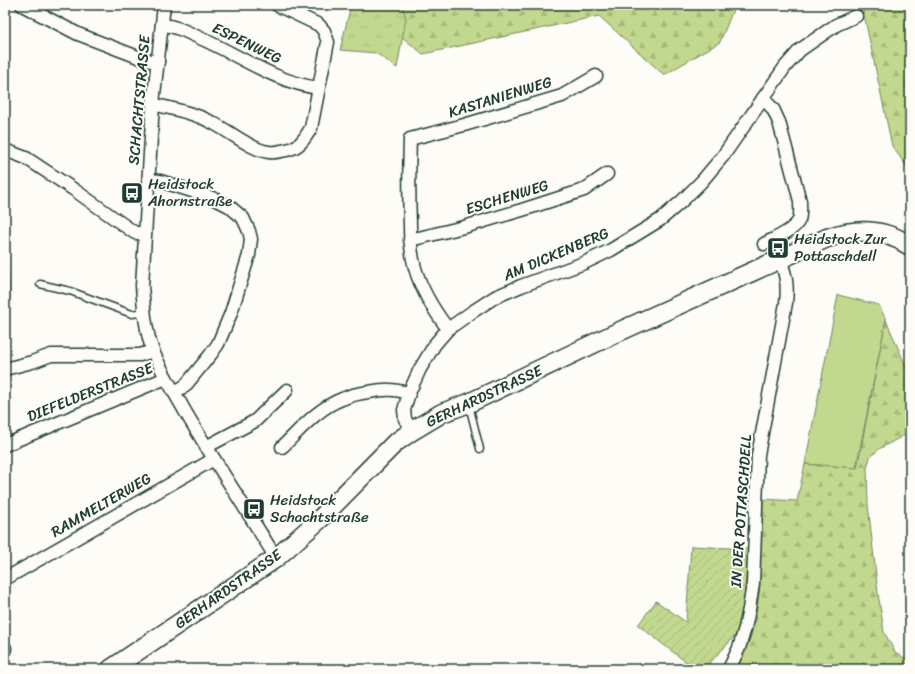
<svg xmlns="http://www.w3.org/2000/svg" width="915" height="674" viewBox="0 0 915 674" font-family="Sriracha,sans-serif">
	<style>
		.grass { fill: #c2d88e; stroke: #708a61 }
		.forest { fill: url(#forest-firs); stroke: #708a61 }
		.park { fill: url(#park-tufts); stroke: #708a61 }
		.garden { fill: url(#garden-furrows); stroke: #708a61 }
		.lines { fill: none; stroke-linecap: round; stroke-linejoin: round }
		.lane-casing { stroke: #1f3d34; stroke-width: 9 }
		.street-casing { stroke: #1f3d34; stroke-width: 15 }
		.secondary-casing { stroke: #1f3d34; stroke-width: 21 }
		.lane { stroke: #fdfcf7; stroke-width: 6 }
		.street { stroke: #fdfcf7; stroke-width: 12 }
		.secondary { stroke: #fdfcf7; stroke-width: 18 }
		.labels { text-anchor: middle; stroke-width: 4; stroke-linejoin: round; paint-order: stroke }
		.street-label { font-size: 15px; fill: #1f3d34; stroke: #fdfcf7 }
		.poi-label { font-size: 15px; fill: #1f3d34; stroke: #fdfcf7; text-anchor: start }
	</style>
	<defs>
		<pattern id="forest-firs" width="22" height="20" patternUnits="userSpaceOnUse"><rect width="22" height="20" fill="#c2d88e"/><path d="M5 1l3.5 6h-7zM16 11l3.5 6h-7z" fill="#a6ba7b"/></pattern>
		<pattern id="park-tufts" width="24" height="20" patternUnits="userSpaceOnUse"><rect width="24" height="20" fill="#c2d88e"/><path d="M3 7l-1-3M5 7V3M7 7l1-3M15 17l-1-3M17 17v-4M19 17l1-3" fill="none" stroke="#a6ba7b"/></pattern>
		<pattern id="garden-furrows" width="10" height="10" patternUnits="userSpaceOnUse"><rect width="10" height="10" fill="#c2d88e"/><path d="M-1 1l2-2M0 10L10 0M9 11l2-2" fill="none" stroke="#a6ba7b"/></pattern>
	</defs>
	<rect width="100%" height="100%" fill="#fdfcf7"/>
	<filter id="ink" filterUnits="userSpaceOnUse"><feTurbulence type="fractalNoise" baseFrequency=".025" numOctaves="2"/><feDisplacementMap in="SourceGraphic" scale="8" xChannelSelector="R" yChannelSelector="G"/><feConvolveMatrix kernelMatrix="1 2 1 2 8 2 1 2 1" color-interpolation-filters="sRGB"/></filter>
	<g filter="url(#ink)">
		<g class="grass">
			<polygon points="5,259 8,261 10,305 5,306"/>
			<polygon points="838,295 879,305 886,320 856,468 805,464"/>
		</g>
		<g class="forest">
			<polygon points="404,5 735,5 720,42 664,75 599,16 423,54 392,29"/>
			<polygon points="862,5 910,5 910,171 892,146"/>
			<polygon points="886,320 910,376 910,432 879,449 870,457 867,468 868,505 878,593 884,632 895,652 906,659 910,659 910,669 736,669 750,639 756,616 759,592 763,499 797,501 805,464 857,468"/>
		</g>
		<polygon class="park" points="351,5 402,5 406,18 397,68 376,53 340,50"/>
		<polygon class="garden" points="691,546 749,549 741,630 704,669 695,669 638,625 656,601 686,622"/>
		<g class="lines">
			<g class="lane-casing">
				<g id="lane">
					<polyline points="40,284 70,291 132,314 144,312"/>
					<polyline points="469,405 480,449"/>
				</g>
			</g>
			<g class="street-casing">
				<g id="street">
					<polyline points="22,5 78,34 146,60 158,62"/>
					<path d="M164,5L153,104L142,286C144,308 145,330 153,351C162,373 175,393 186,413C215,462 246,509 276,558"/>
					<path d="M162,25C176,26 187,32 200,38C239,55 275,82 318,88"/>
					<path d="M763,98L773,109L779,122L800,201C800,207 801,214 799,220C794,231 775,238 764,244"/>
					<path d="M153,104C172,109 192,112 209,121C227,129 251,150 269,152C273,153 277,152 281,151C298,149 303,142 311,128L328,42L324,31L319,25L277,5"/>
					<polyline points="5,150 26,158 73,189 135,233 145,233"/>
					<polyline points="149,180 160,181 205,195 219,201 229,206 243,218 249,231 251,239 249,255 231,313 218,344 211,354 185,386 174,392"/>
					<polyline points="410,240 464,227 522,210 584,190 607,174"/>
					<path d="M448,329C435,312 421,289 415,268C411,254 410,239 410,225C409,196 409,168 410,139L464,125L562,96L596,76"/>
					<polyline points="5,369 32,362 51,355 140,355 153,351"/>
					<polyline points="412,431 405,419 404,410 409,393 420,369 435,344 448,329 472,312 495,297 521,286 584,263 611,250 660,220 682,201 702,181 723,156 785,67 800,50 836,25 856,16"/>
					<polyline points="5,445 166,378"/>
					<polyline points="206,447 255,421 287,390"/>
					<path d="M282,447C300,430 318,408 342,399C351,395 360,393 369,392C386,389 393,389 409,393"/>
					<polyline points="5,579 214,459"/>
					<polyline points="5,648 5,649"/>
					<path d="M729,669L739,648L745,628L749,609L753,584L758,455L786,303C788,285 786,275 780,259"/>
				</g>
			</g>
			<g class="secondary-casing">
				<path id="secondary" d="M111,669L276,558L320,519L395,443L412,431L442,413L469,403L616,333L827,238C856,228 884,228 910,246"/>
			</g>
			<use href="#lane" class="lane"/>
			<use href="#street" class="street"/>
			<use href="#secondary" class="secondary"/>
		</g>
	</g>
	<defs>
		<g id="bus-square" transform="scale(1.15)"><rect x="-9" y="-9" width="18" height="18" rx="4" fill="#1f3d34" stroke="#fdfcf7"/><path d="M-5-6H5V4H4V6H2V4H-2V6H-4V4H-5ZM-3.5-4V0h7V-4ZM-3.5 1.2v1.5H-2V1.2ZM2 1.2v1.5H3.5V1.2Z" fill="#fff"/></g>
	</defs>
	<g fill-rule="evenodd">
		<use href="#bus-square" x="132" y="193"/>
		<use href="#bus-square" x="778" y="248"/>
		<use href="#bus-square" x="254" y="509"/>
	</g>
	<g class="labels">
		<g class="street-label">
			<text transform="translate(247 43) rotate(26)" y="5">ESPENWEG</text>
			<text transform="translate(500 97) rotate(-17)" y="5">KASTANIENWEG</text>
			<text transform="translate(139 100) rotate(-85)" y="5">SCHACHTSTRASSE</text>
			<text transform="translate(507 197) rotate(-17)" y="5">ESCHENWEG</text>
			<text transform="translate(556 254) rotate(-23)" y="5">AM DICKENBERG</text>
			<text transform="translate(90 392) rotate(-22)" y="5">DIEFELDERSTRASSE</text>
			<text transform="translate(484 396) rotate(-25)" y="5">GERHARDSTRASSE</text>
			<text transform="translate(101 505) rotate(-30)" y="5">RAMMELTERWEG</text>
			<text transform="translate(741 511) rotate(-86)" y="5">IN DER POTTASCHDELL</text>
			<text transform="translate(228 589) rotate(-35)" y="5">GERHARDSTRASSE</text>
		</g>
		<g class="poi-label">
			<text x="148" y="189">Heidstock<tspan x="148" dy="17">Ahornstraße</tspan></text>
			<text x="794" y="244">Heidstock Zur<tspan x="794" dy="17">Pottaschdell</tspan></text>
			<text x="270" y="505">Heidstock<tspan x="270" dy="17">Schachtstraße</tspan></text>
		</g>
	</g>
	<rect width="915" height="674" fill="none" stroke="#fdfcf7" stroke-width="20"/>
	<rect x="10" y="10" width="895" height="654" fill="none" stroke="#1f3d34" stroke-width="1.5" filter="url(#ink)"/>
</svg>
